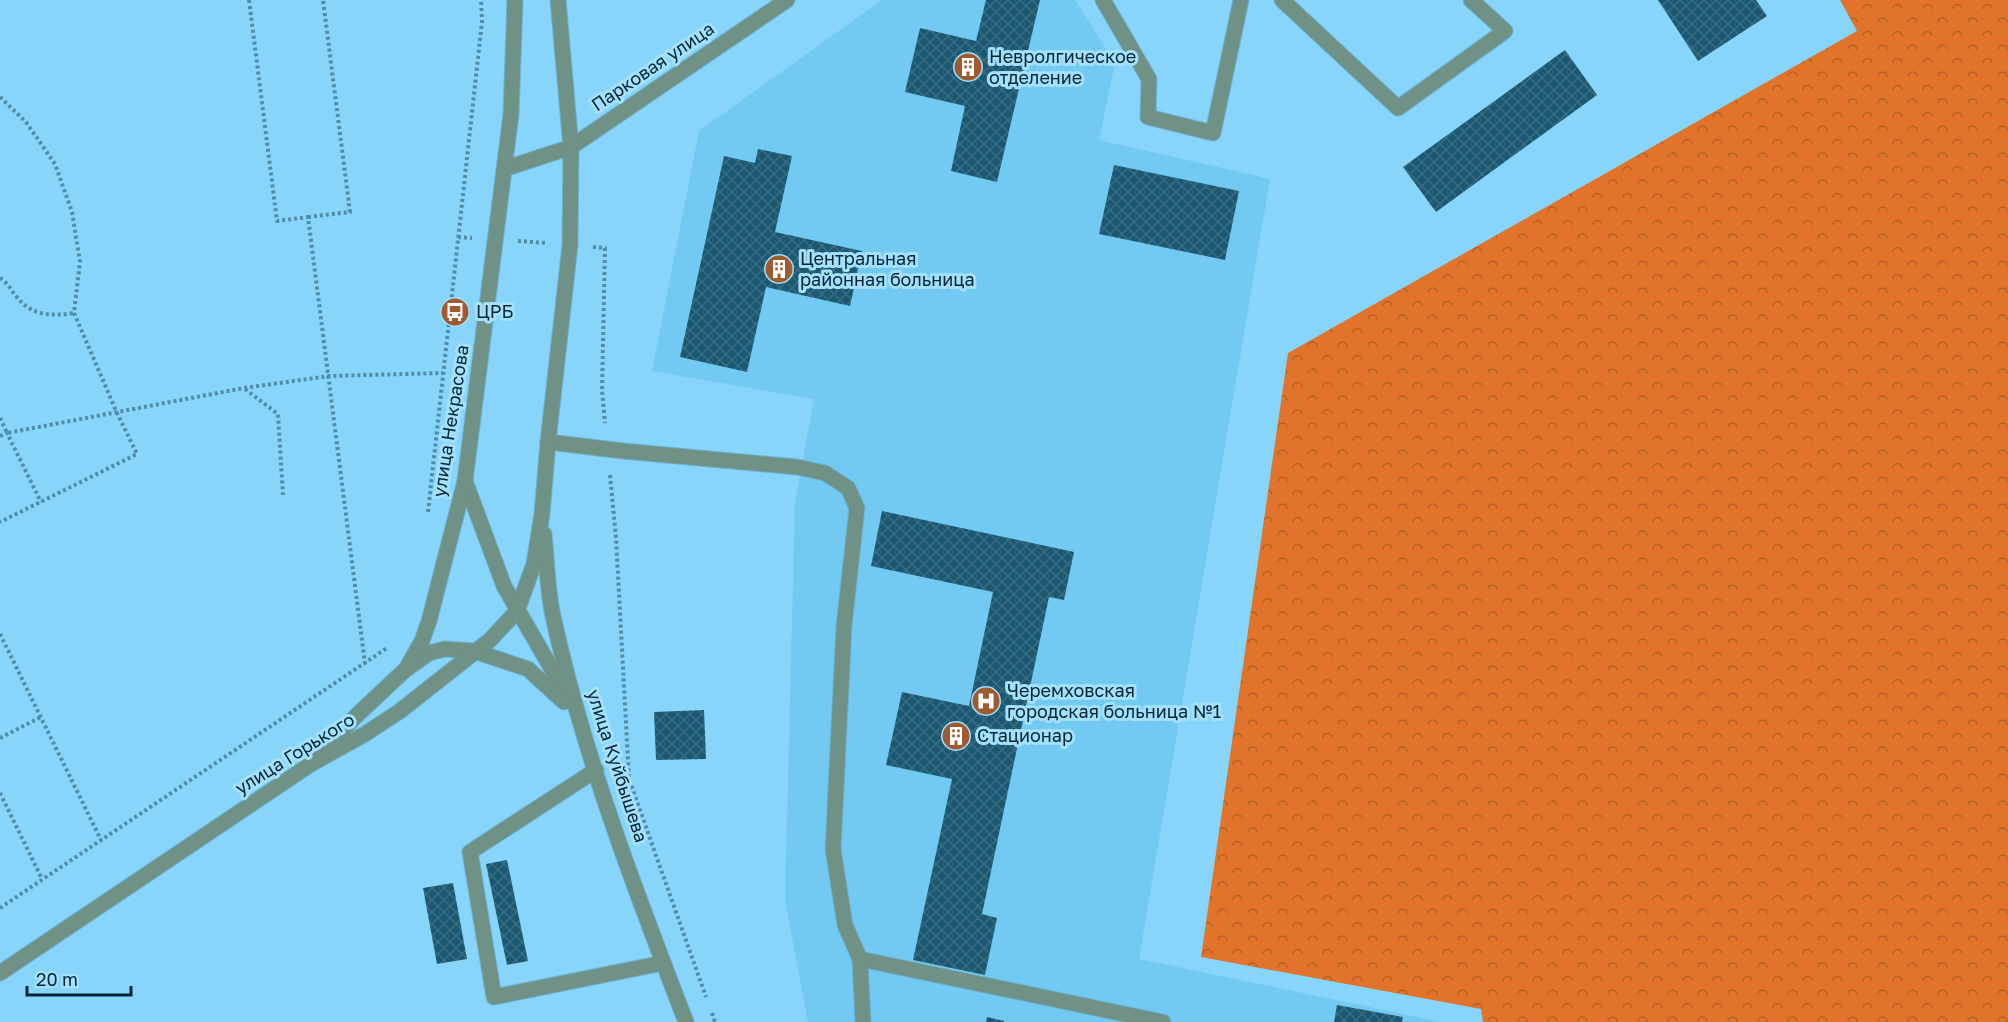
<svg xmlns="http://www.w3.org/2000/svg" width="2008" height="1022" viewBox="0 0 2008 1022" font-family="'Golos Text',sans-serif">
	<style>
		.built { fill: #72c9f2 }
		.forest { fill: url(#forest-crowns) }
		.building { fill: url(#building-cross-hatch) }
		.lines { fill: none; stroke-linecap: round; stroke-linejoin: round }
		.service-casing { stroke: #6db2d2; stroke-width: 17 }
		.minor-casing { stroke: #6db2d2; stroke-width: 17 }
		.tertiary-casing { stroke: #6db2d2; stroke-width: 17 }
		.path { stroke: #508ca7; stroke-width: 4; stroke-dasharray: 3 3; stroke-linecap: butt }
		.service { stroke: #709185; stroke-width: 15 }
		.minor { stroke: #709185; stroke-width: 15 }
		.tertiary { stroke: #709185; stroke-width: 15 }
		.labels { text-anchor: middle; stroke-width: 6; stroke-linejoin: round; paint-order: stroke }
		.poi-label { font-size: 18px; fill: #042634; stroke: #a3e0fe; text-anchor: start }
		.street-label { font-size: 18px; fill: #042634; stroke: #a3e0fe }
	</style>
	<defs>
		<pattern id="forest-crowns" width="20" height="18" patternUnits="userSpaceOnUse" patternTransform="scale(1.5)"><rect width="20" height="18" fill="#e1742a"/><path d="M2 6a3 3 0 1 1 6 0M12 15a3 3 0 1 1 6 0" fill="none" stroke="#b45f25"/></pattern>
		<pattern id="building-cross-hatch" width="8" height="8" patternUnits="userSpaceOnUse" patternTransform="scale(1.5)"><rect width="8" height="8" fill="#1b5972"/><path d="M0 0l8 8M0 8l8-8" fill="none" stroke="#3a6d82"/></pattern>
	</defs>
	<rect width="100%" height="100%" fill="#87d5fa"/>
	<polygon class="built" points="882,0 1075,0 1115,63 1099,140 1270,179 1139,959 1441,1022 808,1022 785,900 795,503 814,399 652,371 699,131"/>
	<polygon class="forest" points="1840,0 2008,0 2008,1022 1483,1022 1481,1009 1201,957 1288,353 1857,31"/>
	<g class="building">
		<polygon points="986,0 1040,0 997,182 951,171 965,106 905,92 920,28 976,41"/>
		<polygon points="1658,0 1756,0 1767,16 1698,61"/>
		<polygon points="1565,50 1597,95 1436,212 1403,167"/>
		<polygon points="758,149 792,156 775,232 862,251 850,306 766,287 747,372 680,357 724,156 755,163"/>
		<polygon points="1114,165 1239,191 1225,260 1099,234"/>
		<polygon points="882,511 1074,552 1064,600 1049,597 982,914 997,918 985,975 913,960 952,779 886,765 902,692 969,706 993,592 871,566"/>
		<polygon points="704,710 706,759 656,760 654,712"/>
		<polygon points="507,860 528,961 507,965 486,864"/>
		<polygon points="453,883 467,959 437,964 423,888"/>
		<polygon points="1337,1005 1403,1017 1402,1022 1334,1022"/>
		<polygon points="987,1017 1004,1021 1004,1022 986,1022"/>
	</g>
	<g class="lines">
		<g class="service-casing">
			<g id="service">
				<polyline points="1103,0 1149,79 1148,117 1213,133 1241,0"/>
				<polyline points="1282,0 1398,108 1505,31 1471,0"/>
				<polyline points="504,169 571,147"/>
				<polyline points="548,442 623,451 797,467 825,473 848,488 857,508 844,626 833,849 845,925 860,959 1163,1022"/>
				<polyline points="596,770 470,852 494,997 663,963"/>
				<polyline points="860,959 863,1022"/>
			</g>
		</g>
		<g class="minor-casing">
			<polyline id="minor" points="571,147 787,0"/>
		</g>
		<g class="tertiary-casing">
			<g id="tertiary">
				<polyline points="465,481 504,586 569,699"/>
				<path d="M544,534C547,561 547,589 553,616C583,754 635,890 686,1022"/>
				<polyline points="408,668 429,653 445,649 474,651 528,669 564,702"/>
				<polyline points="321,753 356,716 406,669 422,641 429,621 465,481 511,114 515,0"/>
				<polyline points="0,973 311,764 365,734 400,711 490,640 517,611 534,564 542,514 548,442 570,245 571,147 558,0"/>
			</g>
		</g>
		<g class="path">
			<polyline points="249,0 277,221 308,217 365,664"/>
			<polyline points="0,97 26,122 55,164 72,212 80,262 74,313 117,413 137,454 0,522"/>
			<polyline points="308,217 350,212 323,0"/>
			<polyline points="458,237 472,238"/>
			<polyline points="518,241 547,243"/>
			<polyline points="593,247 605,248 602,390 605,423"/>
			<path d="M0,278C7,282 11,290 16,296C32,317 52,316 74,313"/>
			<polyline points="245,389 278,414 283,495"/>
			<polyline points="0,418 7,433 244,388 329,376 443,373"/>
			<polyline points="0,436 7,433 41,502"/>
			<polyline points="610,475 616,538 629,779 706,997"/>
			<polyline points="428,512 482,22 481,0"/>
			<polyline points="0,634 101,840"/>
			<polyline points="0,738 41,717"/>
			<polyline points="0,793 42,879"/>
			<polyline points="0,908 387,648"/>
			<polyline points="712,1013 715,1022"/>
		</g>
		<use href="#service" class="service"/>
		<use href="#minor" class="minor"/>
		<use href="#tertiary" class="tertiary"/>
	</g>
	<defs>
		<g id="building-disc" transform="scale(1.5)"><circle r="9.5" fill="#a05a2f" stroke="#a3e0fe"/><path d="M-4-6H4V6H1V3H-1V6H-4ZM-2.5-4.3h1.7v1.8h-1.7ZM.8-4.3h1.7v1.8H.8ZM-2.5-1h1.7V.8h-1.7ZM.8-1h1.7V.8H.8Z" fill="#fff"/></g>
		<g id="bus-disc" transform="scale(1.5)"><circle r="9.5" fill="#a05a2f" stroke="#a3e0fe"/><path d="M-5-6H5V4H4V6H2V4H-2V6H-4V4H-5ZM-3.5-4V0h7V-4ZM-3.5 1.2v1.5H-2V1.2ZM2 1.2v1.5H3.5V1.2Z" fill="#fff"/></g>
		<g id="hospital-disc" transform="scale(1.5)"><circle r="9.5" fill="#a05a2f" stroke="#a3e0fe"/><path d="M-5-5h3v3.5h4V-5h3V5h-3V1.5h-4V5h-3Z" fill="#fff"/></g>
	</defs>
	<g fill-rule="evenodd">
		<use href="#building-disc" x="968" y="67"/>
		<use href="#building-disc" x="779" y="269"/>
		<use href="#bus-disc" x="455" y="312"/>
		<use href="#hospital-disc" x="986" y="701"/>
		<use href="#building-disc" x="956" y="736"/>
	</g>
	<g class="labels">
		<g class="poi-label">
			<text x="989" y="63">Невролгическое<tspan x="989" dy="21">отделение</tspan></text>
			<text x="800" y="265">Центральная<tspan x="800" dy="21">районная больница</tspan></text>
			<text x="476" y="318">ЦРБ</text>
			<text x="1007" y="697">Черемховская<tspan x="1007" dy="21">городская больница №1</tspan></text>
			<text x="977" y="742">Стационар</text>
		</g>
		<g class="street-label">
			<text transform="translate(653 67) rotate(-34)" y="6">Парковая улица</text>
			<text transform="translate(451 421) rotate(-81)" y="6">улица Некрасова</text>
			<text transform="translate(295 754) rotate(-32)" y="6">улица Горького</text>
			<text transform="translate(617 766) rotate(72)" y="6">улица Куйбышева</text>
		</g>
	</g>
	<path d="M27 986v9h104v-9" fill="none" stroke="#042634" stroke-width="3"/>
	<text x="36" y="986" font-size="18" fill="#042634" stroke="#a3e0fe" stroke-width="4.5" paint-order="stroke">20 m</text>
</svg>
